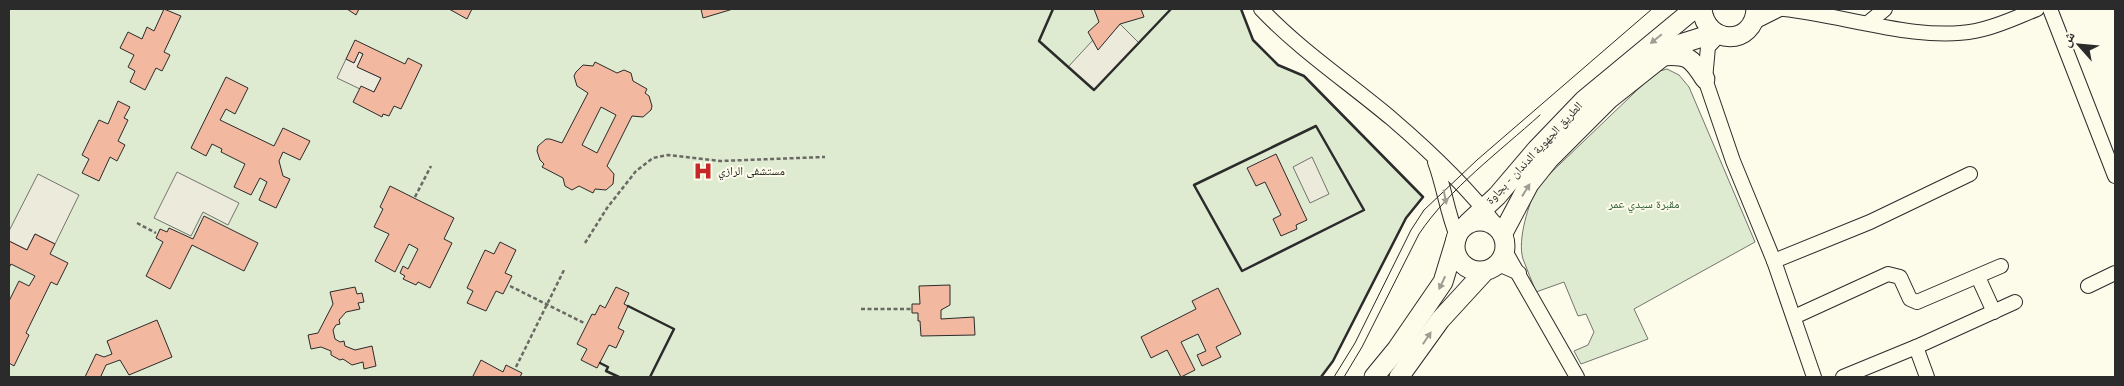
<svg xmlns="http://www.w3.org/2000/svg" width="2124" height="386" viewBox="0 0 2124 386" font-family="Montserrat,'Noto Naskh Arabic',sans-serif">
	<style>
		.green { fill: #deebd1; stroke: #74746e }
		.parking { fill: #eceadb; stroke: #74746e }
		.building { fill: #f2b8a0; stroke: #2b2b2b; fill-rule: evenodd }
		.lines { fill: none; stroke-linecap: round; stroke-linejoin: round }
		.minor-casing { stroke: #2b2b2b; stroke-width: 16 }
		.secondary-casing { stroke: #2b2b2b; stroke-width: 21 }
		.path { stroke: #6a6964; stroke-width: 2.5; stroke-dasharray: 4 2.5; stroke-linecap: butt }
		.minor { stroke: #fdfbea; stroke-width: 14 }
		.secondary { stroke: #fdfbea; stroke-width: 19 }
		.tram { stroke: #2b2b2b; stroke-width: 1 }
		.wall { stroke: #2b2b2b; stroke-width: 2.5 }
		.oneway { fill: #9e9d94 }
		.labels { text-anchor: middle; stroke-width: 4; stroke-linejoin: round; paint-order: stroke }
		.street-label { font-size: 12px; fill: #2b2b2b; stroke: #fdfbea }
		.poi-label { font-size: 12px; fill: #2b2b2b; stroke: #fdfbea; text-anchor: start }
		.park-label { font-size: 12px; fill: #34623c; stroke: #fdfbea }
	</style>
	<rect width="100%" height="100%" fill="#fdfbea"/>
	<g class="green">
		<polygon points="9,9 1241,9 1253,40 1278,65 1304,76 1423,197 1406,218 1333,361 1321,377 9,377"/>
		<path d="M1667,69L1679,75L1689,87L1755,242L1634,309L1648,339L1581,364L1574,351L1588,345L1594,332L1586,314L1578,316L1564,282L1536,292C1532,281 1527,270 1523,259C1517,239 1529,204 1537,186L1656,72Z"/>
	</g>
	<g class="parking">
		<polygon points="1120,24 1139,43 1094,90 1068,67 1093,40 1098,49"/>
		<polygon points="359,52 363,54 358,67 381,78 374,92 360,89 337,78 346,59 354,63"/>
		<polygon points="1312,157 1329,194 1310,203 1293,167"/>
		<polygon points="177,172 239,203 228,225 203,212 191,236 154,218"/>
		<polygon points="38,174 79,195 55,244 35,234 27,250 9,241 9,231"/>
	</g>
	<g class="building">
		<polygon points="164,9 181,16 164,52 170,55 162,71 156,68 145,90 130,82 135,71 128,67 134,55 120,48 128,32 142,39 147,27 154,31"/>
		<polygon points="347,9 359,9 356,15"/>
		<polygon points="449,9 472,9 467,19"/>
		<polygon points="701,9 733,9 703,18"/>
		<polygon points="1094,9 1141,9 1144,17 1120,24 1098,50 1088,32 1099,22"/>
		<polygon points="355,40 405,64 408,58 422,65 401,109 394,106 389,116 383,114 382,117 353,102 361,86 374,92 381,78 357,67 363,54 359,52 354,63 346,59"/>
		<path d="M595,62L617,73L624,70L631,73L633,81L647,89L645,93L649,96L652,106L651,110L643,117L632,116L607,166L614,174L613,184L606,190L595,189L593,193L579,186L572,190L565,186L563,178L542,167L544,164L540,160L537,151L538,146L546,139H550L562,143L588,93L577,86L574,76L576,72L583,65L593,66ZM601,107L616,115L597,153L582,145Z"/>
		<polygon points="226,77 248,88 235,114 226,109 220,120 274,146 283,128 310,141 300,160 283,152 279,161 283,176 290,179 276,208 259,200 267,182 260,178 251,195 234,187 245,164 221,152 222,149 212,144 206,156 191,148"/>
		<polygon points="118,101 130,107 124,118 128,120 118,141 125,145 117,161 110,157 99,181 82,173 89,159 82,155 99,120 108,124"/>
		<polygon points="1276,154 1307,220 1296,225 1297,229 1281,236 1273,219 1281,215 1265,182 1256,186 1247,168"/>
		<polygon points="390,186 454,218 444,239 452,243 430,288 418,282 416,285 403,279 405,276 400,273 403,266 408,269 418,249 409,244 395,272 375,261 389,234 374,227 383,209 380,207"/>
		<polygon points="204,216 258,243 244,271 192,245 170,289 146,276 163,242 156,238 160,229 167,232 169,228 193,239"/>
		<polygon points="35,234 55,244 50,254 68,263 57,285 51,282 26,333 29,335 14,366 9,363 9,301 19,281 29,286 35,276 11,264 9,268 9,241 27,250"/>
		<polygon points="500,242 516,250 505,273 512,276 503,294 496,291 486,311 467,303 473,291 467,288 485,250 494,254"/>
		<polygon points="950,285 950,305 941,310 941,319 974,317 975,335 921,336 920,321 918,321 918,313 912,313 912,304 920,304 919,286"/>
		<polygon points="355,287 357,294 362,293 364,302 358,303 360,309 346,312 339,320 340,324 336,325 333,330 335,339 340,342 344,341 345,346 355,350 372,346 376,366 364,369 363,362 352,365 343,359 340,360 331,355 331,351 321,347 311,349 308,335 318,333 333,304 330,292"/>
		<polygon points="616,287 629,293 624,304 628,306 618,328 624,331 616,348 609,345 597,368 581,360 587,349 577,344 592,314 595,315 600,305 605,308"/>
		<polygon points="1218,288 1241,334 1216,347 1221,357 1202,366 1197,355 1206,351 1198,334 1181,342 1195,370 1181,377 1167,350 1151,358 1141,337 1196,309 1192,301"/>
		<polygon points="157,320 172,357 129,375 120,360 106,365 101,376 103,377 85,377 96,354 104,357 112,354 107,341"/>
		<polygon points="481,360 503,372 506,365 522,373 520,377 476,377 473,376"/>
	</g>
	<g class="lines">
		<g class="minor-casing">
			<g id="minor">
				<path d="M1261,9C1300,50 1348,82 1392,119C1427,149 1468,188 1496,225"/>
				<path d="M1784,9C1843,15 1918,42 1975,31C1997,27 2017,17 2037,9"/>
				<polyline points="2050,9 2115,176"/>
				<polyline points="1754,22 1780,9"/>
				<polyline points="1868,23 1885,9"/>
				<polyline points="1719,35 1708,47 1705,79 1733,161 1774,261 1814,377"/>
				<path d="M1435,162C1444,186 1447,212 1457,236"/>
				<polyline points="1505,251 1577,377"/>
				<polyline points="1774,261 1870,222 1970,174"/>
				<polyline points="1493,268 1503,266 1519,273"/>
				<polyline points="1978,277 1994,312"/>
				<polyline points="2088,286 2115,273"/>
				<polyline points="1794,317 1888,274 1900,277 1910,299 1917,302 2001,266"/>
				<polyline points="1916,347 1927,377"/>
				<polyline points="1843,377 1916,347 2015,302"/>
			</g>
		</g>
		<g class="secondary-casing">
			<g id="secondary">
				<path d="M1702,9C1706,46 1754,46 1756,9"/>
				<path d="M1661,56C1688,54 1691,57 1705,79"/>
				<circle cx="1480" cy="246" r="25"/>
				<polyline points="1468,223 1497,196 1537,149 1584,100 1694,9"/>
				<polyline points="1503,233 1529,184 1549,159 1609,99 1677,45 1715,33"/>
				<polyline points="1374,377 1397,349 1443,282 1457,236"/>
				<polyline points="1399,377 1440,320 1485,271"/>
			</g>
		</g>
		<g class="path">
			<polyline points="415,197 431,166"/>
			<polyline points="137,223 156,233"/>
			<polyline points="585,243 607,208 636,171 653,158 668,155 720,161 825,157"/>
			<polyline points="510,286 584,323"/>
			<polyline points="861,309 911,309"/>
			<polyline points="516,367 565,268"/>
		</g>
		<use href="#minor" class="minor"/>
		<use href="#secondary" class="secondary"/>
		<g class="tram">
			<polyline points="1334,377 1355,343 1411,230 1424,210 1477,160 1652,9"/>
			<path d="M1344,377L1362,347L1419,234C1450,188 1499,152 1540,115"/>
		</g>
		<g class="wall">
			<polyline points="1053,9 1039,41 1094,90 1171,9"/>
			<polyline points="1241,9 1253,40 1278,65 1304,76 1423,197 1406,218 1333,361 1321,377"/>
			<polygon points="1316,126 1364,210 1242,271 1194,185"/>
			<polyline points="628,306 674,329 650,377"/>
			<polyline points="600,363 608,367 606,371 619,377"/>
		</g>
	</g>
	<defs><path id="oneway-solid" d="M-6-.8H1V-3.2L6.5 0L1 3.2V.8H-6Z" transform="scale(1.25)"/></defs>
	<g class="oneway">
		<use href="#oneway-solid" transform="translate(1656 39) rotate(141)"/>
		<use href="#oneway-solid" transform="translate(1526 190) rotate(-58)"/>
		<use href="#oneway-solid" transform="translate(1445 197) rotate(79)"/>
		<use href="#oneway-solid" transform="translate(1442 283) rotate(115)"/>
		<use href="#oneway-solid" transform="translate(1427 338) rotate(-56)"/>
	</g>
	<defs>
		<g id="hospital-bare" transform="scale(1.5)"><path d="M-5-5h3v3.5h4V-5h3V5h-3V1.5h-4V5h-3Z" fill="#c62828" stroke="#fdfbea" stroke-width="2.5" paint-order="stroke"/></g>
	</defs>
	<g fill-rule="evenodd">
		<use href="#hospital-bare" x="703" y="171"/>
	</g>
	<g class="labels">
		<g class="street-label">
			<text transform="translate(1534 153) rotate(-47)" y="4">الطريق الجهوية الدندان - بجاوة</text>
		</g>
		<g class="poi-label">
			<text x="718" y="175">مستشفى الرازي</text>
		</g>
		<g class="park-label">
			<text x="1644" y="208">مقبرة سيدي عمر</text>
		</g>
	</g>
	<rect width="2124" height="386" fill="none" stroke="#2b2b2b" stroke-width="20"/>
	<g transform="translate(2079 45) rotate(297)" stroke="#fdfbea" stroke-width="4" paint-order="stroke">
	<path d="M0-4L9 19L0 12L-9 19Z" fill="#2b2b2b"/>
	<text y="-8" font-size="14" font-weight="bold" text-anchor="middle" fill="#2b2b2b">ش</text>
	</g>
</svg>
